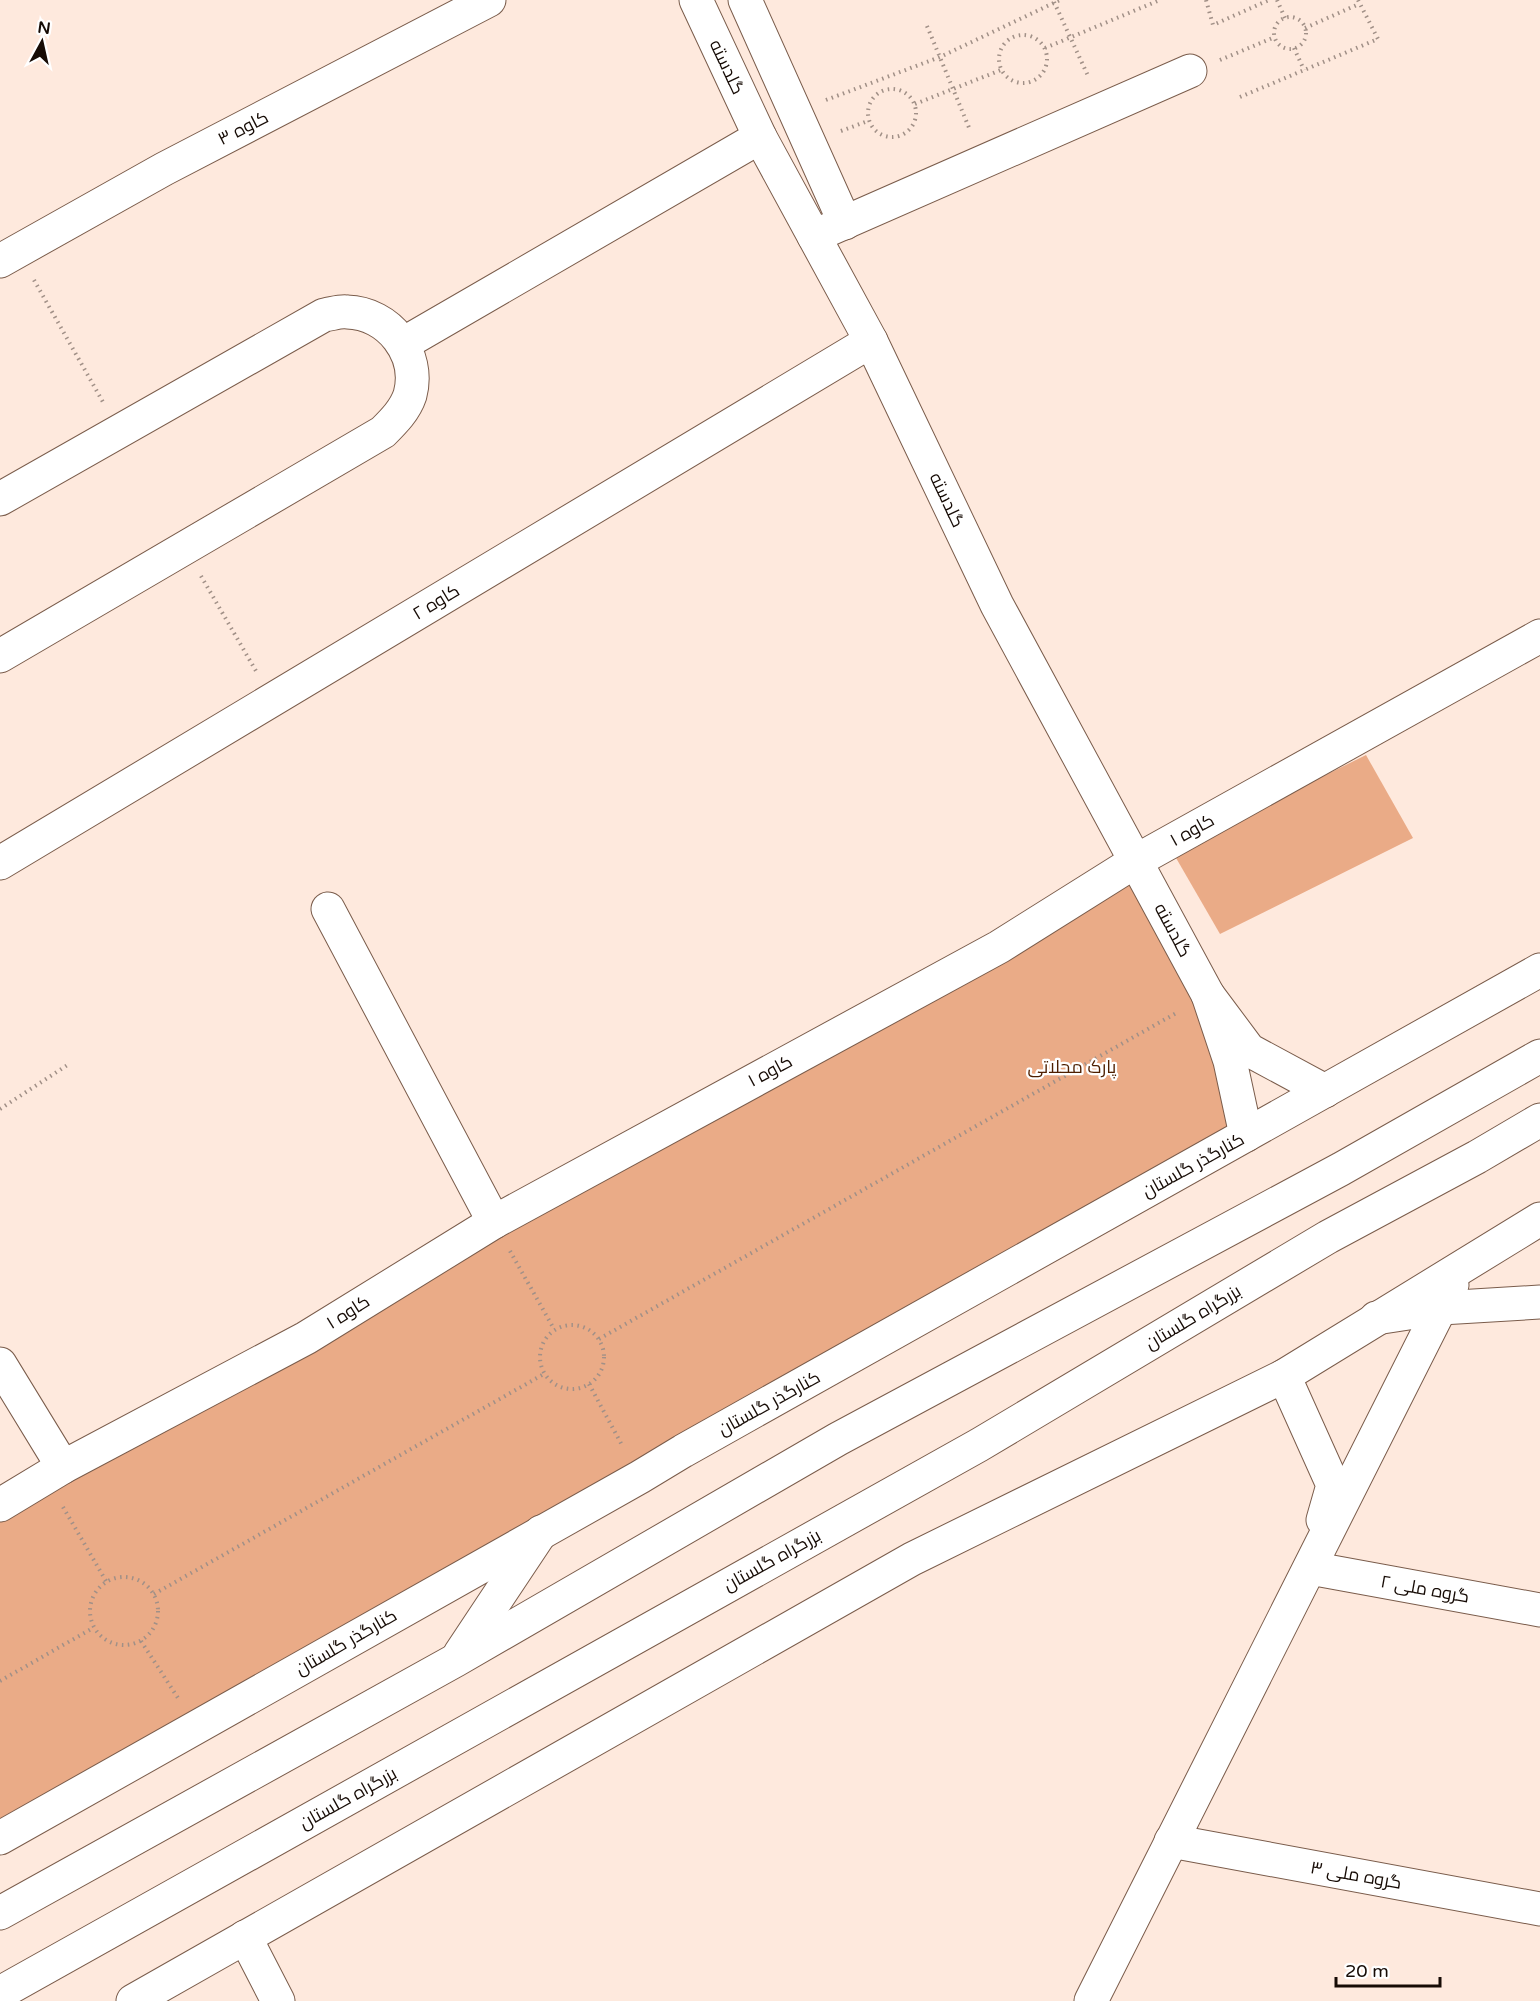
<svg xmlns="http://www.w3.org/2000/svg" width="1540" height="2001" viewBox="0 0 1540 2001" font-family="'Varela Round',Cairo,sans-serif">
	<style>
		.green { fill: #eaab87 }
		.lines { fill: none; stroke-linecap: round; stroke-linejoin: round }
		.minor-casing { stroke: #7a5c4b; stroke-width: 35 }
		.tertiary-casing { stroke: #7a5c4b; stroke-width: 35 }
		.secondary-casing { stroke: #7a5c4b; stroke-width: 35 }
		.trunk-casing { stroke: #7a5c4b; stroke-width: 35 }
		.path { stroke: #a19087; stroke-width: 4; stroke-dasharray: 1.5 4.5; stroke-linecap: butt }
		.minor { stroke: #fff; stroke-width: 33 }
		.tertiary { stroke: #fff; stroke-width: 33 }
		.secondary { stroke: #fff; stroke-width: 33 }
		.trunk { stroke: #fff; stroke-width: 33 }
		.labels { text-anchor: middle; stroke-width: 4.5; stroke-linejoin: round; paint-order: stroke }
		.street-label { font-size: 18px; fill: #160b05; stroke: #fff }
		.park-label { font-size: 18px; fill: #4e1f00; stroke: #fff }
	</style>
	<rect width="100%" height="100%" fill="#fee9dd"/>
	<g class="green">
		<polygon points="1366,755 1413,838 1220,934 1172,851"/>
		<polygon points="1136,861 1230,1061 1246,1135 0,1838 0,1520"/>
	</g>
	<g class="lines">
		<g class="minor-casing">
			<g id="minor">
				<polyline points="696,0 760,137 871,341 997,605 1208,995"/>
				<polyline points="745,0 845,223"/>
				<polyline points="814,236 1190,71"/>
				<polyline points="0,261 164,169 489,0"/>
				<polyline points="403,344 760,137"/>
				<path d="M0,499L324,315C332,314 340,311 347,312C389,313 421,354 410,395C405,410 394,421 383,432L0,656"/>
				<polyline points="0,863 871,341"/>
				<polyline points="328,909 494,1222"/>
				<polyline points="1246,1135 1230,1061 1208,995 1249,1050 1325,1091"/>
				<polyline points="0,1364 63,1467"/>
				<polyline points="1284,1376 1333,1485 1323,1520"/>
				<polyline points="0,1505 63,1467 306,1338 494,1222 999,947 1136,861 1540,636"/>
				<polyline points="1310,1568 1540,1610"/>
				<polyline points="1171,1841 1540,1909"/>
				<polyline points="245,1937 278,2001"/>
				<polyline points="1091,2001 1452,1285"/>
			</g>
		</g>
		<g class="tertiary-casing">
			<g id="tertiary">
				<polyline points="0,1838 640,1477 683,1451 1540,970"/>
				<polyline points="133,2001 912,1559 1284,1376 1540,1219"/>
			</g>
		</g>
		<g class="secondary-casing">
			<polyline id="secondary" points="1376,1318 1441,1308 1540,1302"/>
		</g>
		<g class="trunk-casing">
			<g id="trunk">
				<polyline points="460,1654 541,1532"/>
				<polyline points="0,1913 456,1660 838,1439 1341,1169 1540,1056"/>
				<polyline points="0,1993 979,1445 1328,1237 1477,1157 1540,1120"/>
			</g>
		</g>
		<g class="path">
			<polyline points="1206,0 1213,25 1269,0"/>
			<polyline points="1277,0 1285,18"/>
			<polyline points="1054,2 1089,78"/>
			<circle cx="1290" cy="33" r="16"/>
			<polyline points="927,26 970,130"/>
			<polyline points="1305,28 1359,4"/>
			<circle cx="1023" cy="59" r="24"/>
			<polyline points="1045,48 1160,0"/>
			<polyline points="1294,48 1304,70"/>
			<polyline points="1220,60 1275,37"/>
			<circle cx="892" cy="113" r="24"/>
			<polyline points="1240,97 1378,39 1358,0"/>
			<polyline points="826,100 940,57 1060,0"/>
			<polyline points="915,104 1001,70"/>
			<polyline points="841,131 868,121"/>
			<polyline points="34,280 103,402"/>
			<polyline points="201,576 256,671"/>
			<polyline points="0,1109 69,1064"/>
			<polyline points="510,1251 554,1329"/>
			<circle cx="572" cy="1357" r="32"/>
			<polyline points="599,1339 1178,1012"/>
			<polyline points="589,1384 623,1447"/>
			<polyline points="63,1507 106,1581"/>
			<circle cx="124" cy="1611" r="34"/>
			<polyline points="154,1594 544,1374"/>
			<polyline points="141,1641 178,1698"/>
			<polyline points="0,1681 93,1628"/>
		</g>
		<use href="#minor" class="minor"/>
		<use href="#tertiary" class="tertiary"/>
		<use href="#secondary" class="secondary"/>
		<use href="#trunk" class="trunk"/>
	</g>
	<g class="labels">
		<g class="street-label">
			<text transform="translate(727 67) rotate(65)" y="6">گلدسته</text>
			<text transform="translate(243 128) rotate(-27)" y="6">کاوه ۳</text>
			<text transform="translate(947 500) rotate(65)" y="6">گلدسته</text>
			<text transform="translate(436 602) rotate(-31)" y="6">کاوه ۲</text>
			<text transform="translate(1192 830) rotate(-29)" y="6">کاوه ۱</text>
			<text transform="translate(1173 930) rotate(62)" y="6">گلدسته</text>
			<text transform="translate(770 1071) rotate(-28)" y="6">کاوه ۱</text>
			<text transform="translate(1193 1165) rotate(-29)" y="6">کنارگذر گلستان</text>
			<text transform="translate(348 1312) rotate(-32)" y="6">کاوه ۱</text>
			<text transform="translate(1193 1317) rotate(-31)" y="6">بزرگراه گلستان</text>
			<text transform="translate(769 1403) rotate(-29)" y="6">کنارگذر گلستان</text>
			<text transform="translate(772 1560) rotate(-29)" y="6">بزرگراه گلستان</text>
			<text transform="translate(1425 1589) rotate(10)" y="6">گروه ملی ۲</text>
			<text transform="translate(346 1642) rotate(-30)" y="6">کنارگذر گلستان</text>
			<text transform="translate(348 1798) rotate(-29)" y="6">بزرگراه گلستان</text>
			<text transform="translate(1356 1875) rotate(10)" y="6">گروه ملی ۳</text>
		</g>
		<g class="park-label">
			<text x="1072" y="1073">پارک محلاتی</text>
		</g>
	</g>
	<g transform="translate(42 42) rotate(8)" stroke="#ffffff" stroke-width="4.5" paint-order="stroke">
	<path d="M0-4.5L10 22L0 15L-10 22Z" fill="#160b05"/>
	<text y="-9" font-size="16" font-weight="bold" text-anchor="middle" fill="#160b05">N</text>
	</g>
	<path d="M1336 1977v9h104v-9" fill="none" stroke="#160b05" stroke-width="3"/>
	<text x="1345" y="1977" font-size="18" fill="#160b05" stroke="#ffffff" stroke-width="4.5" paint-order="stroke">20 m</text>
</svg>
